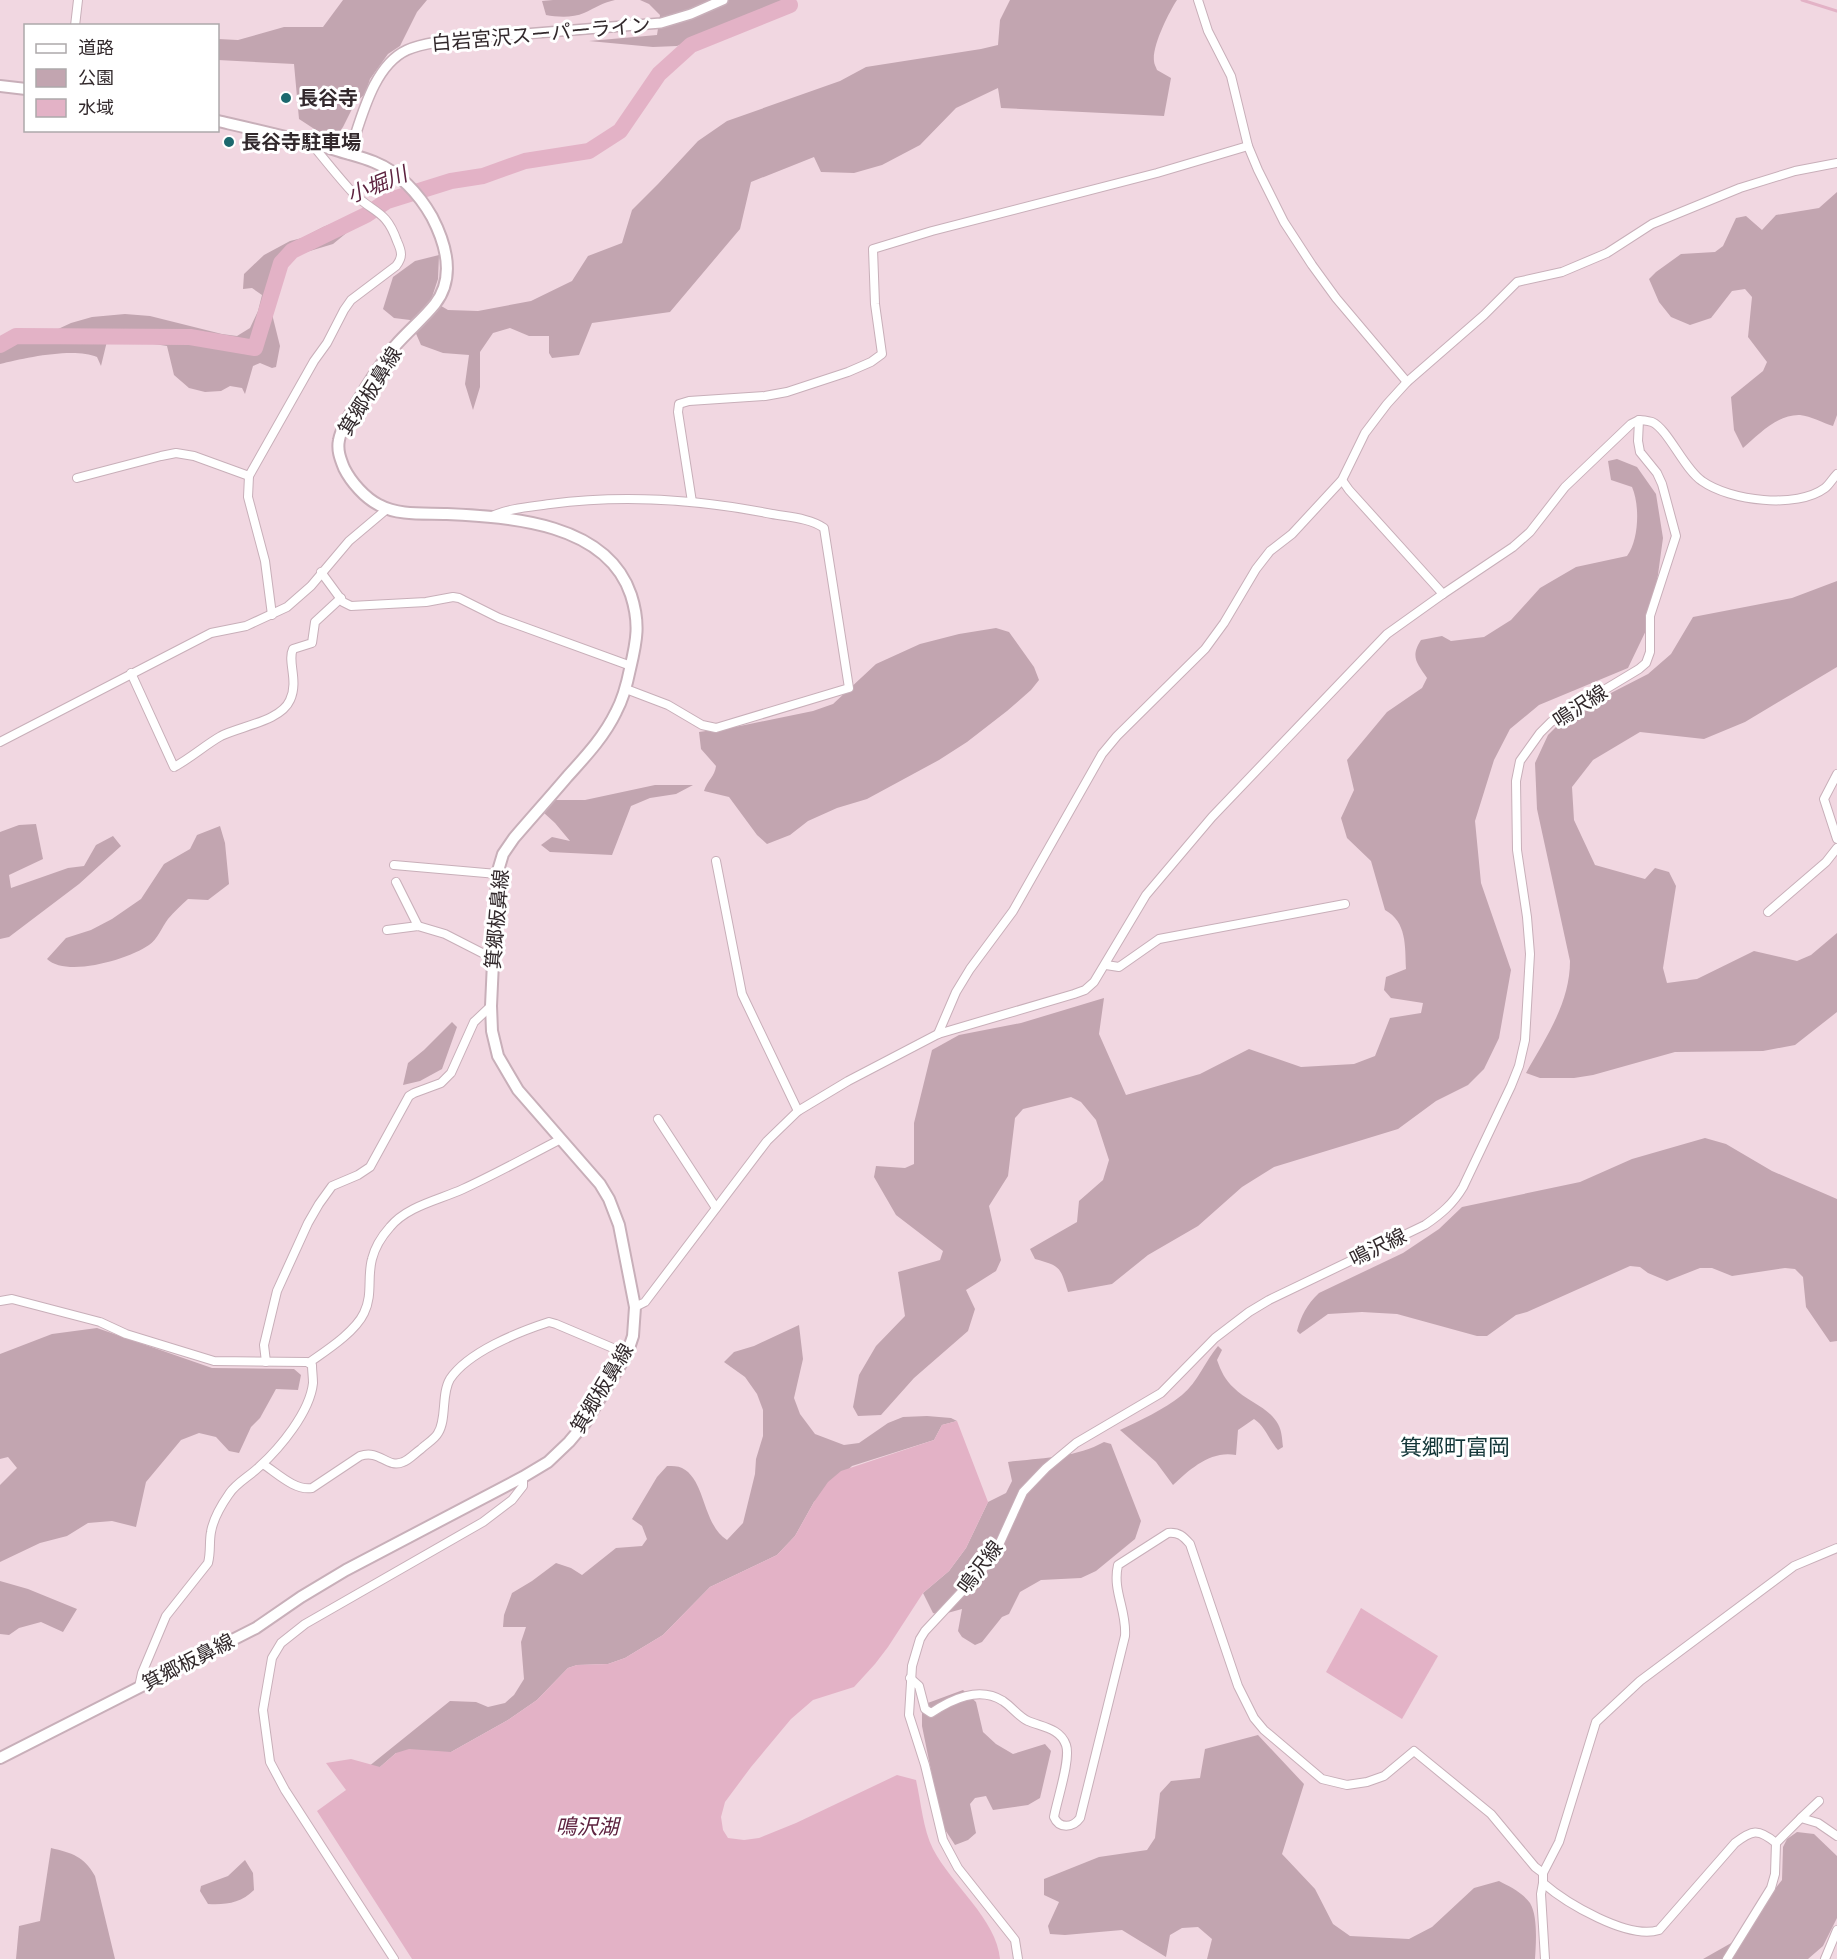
<svg xmlns="http://www.w3.org/2000/svg" width="1837" height="1959" viewBox="0 0 1837 1959" font-family="Karla,'Noto Sans JP',sans-serif">
	<style>
		.green { fill: #c2a5b0 }
		.water { fill: #e3b2c6 }
		.lines { fill: none; stroke-linecap: round; stroke-linejoin: round }
		.stream { stroke: #e3b2c6; stroke-width: 3 }
		.river { stroke: #e3b2c6; stroke-width: 16 }
		.minor-casing { stroke: #c8afb9; stroke-width: 10 }
		.tertiary-casing { stroke: #c8afb9; stroke-width: 12 }
		.secondary-casing { stroke: #c8afb9; stroke-width: 14 }
		.minor { stroke: #fff; stroke-width: 8 }
		.tertiary { stroke: #fff; stroke-width: 9 }
		.secondary { stroke: #fff; stroke-width: 10 }
		.poi-dot { fill: #1c686e; stroke: #fff; stroke-width: 2 }
		.labels { text-anchor: middle; stroke-width: 6; stroke-linejoin: round; paint-order: stroke }
		.street-label { font-size: 20px; fill: #32292c; stroke: #fff }
		.poi-label { font-size: 20px; font-weight: bold; fill: #32292c; stroke: #fff; text-anchor: start }
		.water-label { font-size: 21px; font-style: italic; fill: #5d223f; stroke: #fff }
		.quarter-label { font-size: 22px; fill: #133638; stroke: #fff }
	</style>
	<rect width="100%" height="100%" fill="#f1d7e1"/>
	<g class="green">
		<polygon points="343,0 427,0 417,12 400,46 388,54 370,79 365,94 355,103 343,127 335,138 322,134 299,119 294,64 218,60 218,39 238,40 284,27 323,27"/>
		<path d="M553,0H615C602,3 595,8 584,13C573,18 557,17 546,15L542,1Z"/>
		<polygon points="640,0 788,0 677,46 653,47 589,41 657,35 660,15 649,4"/>
		<path d="M1010,0H1177C1169,12 1152,46 1154,61C1154,64 1156,67 1157,70L1171,78L1164,116L1001,108L998,88L956,108L920,145L882,165L854,173L821,172L814,157L751,182L740,229L670,312L592,323L579,355L552,358L549,353V336H529L510,328L493,333L480,352V387L473,410L465,384L469,355L443,353L421,345L410,320L394,318L383,309L393,277L415,261L439,255L438,279L431,300L448,310L478,311L531,301L572,281L588,256L622,243L632,210L658,184L698,141L727,121L840,81L866,67L981,49L998,45L1000,20Z"/>
		<path d="M1837,192V415L1833,426C1823,423 1811,416 1800,415C1778,414 1758,435 1743,448L1734,430L1731,397L1763,371L1767,362L1748,337L1752,297L1745,289L1732,291L1711,318L1690,325L1671,317L1659,302L1649,279L1656,272L1681,254L1715,252L1723,246L1736,218L1746,216L1762,230L1776,215L1819,208Z"/>
		<path d="M353,215L357,217L355,226L333,244L300,254L286,265L273,308V318L280,346L276,367L272,368L260,363L253,366L245,394L242,388L230,386L221,391L205,392L189,388L174,375L167,346L108,337L101,366L97,357C74,347 24,358 0,364V341L43,336L71,323L92,317L125,314L150,316L222,334L237,336L250,328L258,311L262,295L252,288L243,289L244,274L264,255L290,241L302,238L323,227Z"/>
		<path d="M1617,459L1637,467L1656,494L1663,538L1652,618L1628,668L1539,705L1510,729L1494,760L1475,821L1481,883L1511,970L1499,1038L1484,1069L1468,1085L1436,1101L1398,1129L1274,1167L1242,1187L1198,1226L1148,1255L1112,1284L1068,1292C1060,1266 1060,1266 1035,1259L1030,1249L1077,1222L1079,1201L1103,1180L1109,1160L1096,1120L1081,1102L1071,1097L1023,1109L1015,1118L1008,1176L989,1206L1001,1260L996,1271L966,1290L975,1309L968,1331L914,1378L881,1415L858,1416L853,1407L859,1375L876,1346L905,1316L898,1272L940,1260L943,1251L896,1215L874,1177L876,1166L905,1168L914,1164V1123L932,1050L959,1035L1021,1023L1104,998L1099,1034L1126,1095L1200,1074L1249,1049L1301,1067L1354,1064L1375,1056L1390,1018L1421,1013L1423,1003L1391,998L1384,990L1386,977L1406,969C1405,946 1407,922 1385,910L1371,861L1347,838L1341,818L1354,790L1347,760L1387,712L1422,688L1427,678C1417,663 1410,657 1421,640L1442,636L1451,641L1484,637L1511,620L1540,588L1576,567L1627,556C1639,540 1640,505 1632,487L1611,480L1608,461Z"/>
		<path d="M1837,581V667L1745,722L1704,739L1640,732L1593,760L1572,787L1574,820L1595,865L1645,879L1655,868L1669,872L1676,886L1663,968L1667,983L1697,979L1754,951L1797,961L1811,955L1837,933V1012L1795,1045L1763,1051L1675,1052L1593,1075L1574,1078H1540L1526,1073C1546,1037 1570,1003 1570,961L1537,809L1535,763L1548,735L1568,715L1648,674L1671,654L1693,617L1792,598Z"/>
		<path d="M996,628L1009,632L1034,667L1039,680L1031,690L1007,711L967,742L939,760L867,799L837,808L808,821L790,835L767,844L757,835L729,797L704,791C707,781 715,776 716,766L701,749L699,732L740,726L813,711L833,704L876,664L920,644L959,634Z"/>
		<polygon points="655,785 693,785 676,794 650,798 631,806 612,855 550,852 541,845 552,837 570,841 555,823 543,812 550,800 585,800"/>
		<polygon points="36,824 43,859 9,875 11,888 68,868 84,866 96,845 113,836 121,846 79,884 9,937 0,939 0,832 19,825"/>
		<path d="M220,826L225,843L229,884L208,900L188,899C181,905 174,912 168,919C162,927 157,940 149,945C129,959 67,978 47,959L66,938L91,930L112,919L141,899L164,864L190,849L197,835Z"/>
		<polygon points="452,1022 457,1027 442,1069 420,1081 403,1085 408,1063 424,1050"/>
		<path d="M1705,1138L1726,1144L1772,1171L1837,1199V1341L1830,1342L1806,1307L1803,1277L1795,1269L1785,1268L1732,1276L1712,1268H1700L1667,1281L1648,1273L1640,1267L1630,1266L1527,1312L1516,1315L1487,1336H1477L1397,1314L1362,1312L1328,1314L1300,1334L1297,1331C1301,1316 1307,1304 1319,1293L1403,1253L1439,1229L1462,1207L1580,1182L1632,1159Z"/>
		<path d="M799,1325L803,1359L794,1398L800,1414L815,1434L844,1445L859,1443L888,1423L903,1417L927,1416L951,1418L957,1421L942,1425L934,1440L852,1466L814,1502L795,1536L777,1555L710,1587L663,1635L625,1658L608,1664L577,1665L568,1668L537,1700L508,1720L451,1752L396,1753L380,1767H368L450,1701L476,1702L488,1707L505,1703L514,1695L524,1679L521,1642L526,1627H503L504,1615L512,1593L532,1581L556,1563L571,1568L582,1575L616,1548L642,1546L647,1539L642,1526L632,1519L657,1477L667,1466C672,1466 678,1466 682,1468C706,1480 702,1524 727,1540L743,1523L755,1474L756,1459L763,1436V1410L757,1394L745,1377L724,1362L734,1352L754,1346Z"/>
		<polygon points="97,1328 212,1368 294,1369 301,1375 298,1390 276,1389 260,1418 251,1427 239,1453 229,1451 216,1437 199,1433 181,1440 146,1482 136,1527 112,1521 88,1523 67,1536 40,1543 0,1562 0,1485 17,1468 8,1457 0,1459 0,1354 52,1334"/>
		<path d="M1218,1346L1222,1350L1217,1360C1221,1371 1225,1380 1234,1388C1246,1401 1269,1407 1278,1424C1282,1431 1282,1439 1283,1447L1278,1450C1269,1440 1265,1426 1254,1419L1238,1430L1236,1455C1211,1450 1190,1469 1173,1485L1156,1462L1120,1430C1141,1420 1163,1410 1182,1395C1198,1382 1205,1361 1218,1346Z"/>
		<path d="M1104,1442L1111,1444L1141,1521L1135,1539L1096,1571L1081,1578L1041,1580L1020,1592L1009,1614L1002,1617L982,1642L975,1645L962,1637L958,1631L962,1609L940,1615L933,1613L923,1593L949,1571L966,1548L988,1502L1006,1493L1012,1481L1008,1462C1039,1458 1075,1458 1104,1442Z"/>
		<polygon points="0,1581 28,1589 77,1609 63,1632 41,1622 19,1628 9,1635 0,1634"/>
		<polygon points="963,1690 976,1702 983,1732 996,1744 1013,1754 1045,1744 1051,1751 1040,1798 1028,1805 993,1810 986,1796 975,1798 970,1804 976,1833 968,1840 955,1845 942,1825 922,1726 922,1711 925,1704"/>
		<path d="M1258,1735L1304,1784L1282,1854L1315,1889L1333,1924L1350,1936L1409,1939L1432,1927L1474,1888L1499,1881C1509,1886 1523,1893 1530,1903C1538,1916 1536,1944 1535,1959H1207L1212,1939L1198,1927L1182,1928L1170,1935L1166,1957L1122,1930L1065,1935L1050,1934L1048,1926L1059,1902L1044,1895V1879L1099,1857L1147,1850L1155,1838L1160,1793L1171,1781L1200,1778L1205,1749Z"/>
		<polygon points="1797,1832 1814,1834 1837,1856 1837,1918 1823,1946 1808,1959 1703,1959 1733,1942 1782,1880 1783,1847 1787,1839"/>
		<path d="M51,1848C72,1853 84,1856 95,1876L115,1959H16L19,1926L40,1921Z"/>
		<path d="M245,1860L253,1873L254,1890C241,1903 226,1905 208,1904L200,1891L201,1886L228,1876Z"/>
	</g>
	<g class="water">
		<path d="M957,1421L988,1502L966,1548L949,1571L923,1593L888,1647L875,1664L854,1687L813,1700L791,1719L751,1767L725,1802L721,1817L723,1830L728,1838L744,1840L759,1838L796,1823L897,1775L916,1780C921,1802 923,1829 933,1849C951,1884 997,1920 1000,1959H412L317,1811L346,1790L326,1763L351,1759L380,1767L396,1753L409,1749L451,1752L508,1720L537,1700L568,1668L577,1665L608,1664L625,1658L663,1635L710,1587L777,1555L795,1536L814,1502L828,1482L841,1471L934,1440L942,1425Z"/>
		<polygon points="1361,1608 1438,1656 1402,1719 1326,1672"/>
	</g>
	<g class="lines">
		<polyline class="stream" points="1802,0 1837,11"/>
		<polyline class="river" points="0,345 16,336 190,337 255,348 281,263 292,251 366,215 387,201 451,181 483,176 525,161 589,151 620,131 659,74 691,45 790,5"/>
		<g class="minor-casing">
			<g id="minor">
				<polyline points="1198,0 1208,31 1231,76 1248,146 1258,170 1284,222 1312,265 1336,298 1407,382"/>
				<polyline points="75,26 78,0"/>
				<polyline points="77,478 161,456 176,453 194,456 249,476"/>
				<polyline points="1342,480 1349,490 1443,594"/>
				<polyline points="692,502 678,412 679,404 689,401 765,396 787,392 848,372 871,362 882,354 875,304 873,249 932,231 1157,173 1248,146"/>
				<path d="M492,516C510,508 530,507 550,504C625,494 697,499 772,514C788,517 810,518 824,528L849,688L716,728L702,725L668,705L626,689"/>
				<polyline points="321,572 343,602 351,606 426,602 453,597 459,598 499,618 631,666"/>
				<path d="M272,615L265,561L248,497L249,476L314,361L327,343L344,310L351,300L396,266C403,257 402,252 397,241C386,210 375,214 354,194C339,178 325,160 311,143"/>
				<path d="M131,673L174,767C191,758 205,745 221,736C241,726 281,721 290,700C299,681 287,661 293,649L312,643L315,622L341,598"/>
				<polyline points="0,742 211,633 246,626 287,607 311,586 349,541 387,509"/>
				<polyline points="1837,774 1824,799 1837,839"/>
				<polyline points="716,861 742,994 798,1111"/>
				<polyline points="394,865 497,874"/>
				<polyline points="396,882 418,926"/>
				<polyline points="1768,912 1826,862 1837,848"/>
				<polyline points="387,930 418,926 445,934 492,958"/>
				<polyline points="1106,965 1119,967 1159,939 1345,904"/>
				<polyline points="938,1034 956,992 970,969 1013,911 1102,754 1117,736 1205,649 1224,623 1256,569 1270,551 1292,534 1342,480 1365,433 1387,404 1407,382 1484,315 1517,282 1562,272 1607,253 1652,224 1740,188 1795,171 1837,163"/>
				<polyline points="658,1119 716,1208"/>
				<path d="M0,1301L12,1299L100,1322L126,1334L214,1361L307,1362L312,1365C312,1371 313,1377 313,1383C310,1412 280,1448 259,1467C250,1476 236,1483 229,1494C222,1504 213,1520 211,1532C209,1542 211,1552 208,1563L166,1616L142,1673L139,1687"/>
				<path d="M635,1307L645,1302L767,1141L798,1111L848,1081L938,1034L1074,994L1085,990L1094,982L1146,895L1212,817L1387,634L1443,594L1513,547L1530,532L1565,487L1631,424L1639,420C1643,420 1648,421 1652,422C1668,429 1684,469 1702,481C1730,501 1797,509 1825,488C1829,485 1833,478 1837,474"/>
				<polyline points="266,1362 264,1345 277,1291 308,1223 319,1204 332,1186 358,1175 370,1167 409,1096 414,1093 441,1083 451,1073 474,1022 491,1006"/>
				<path d="M310,1362C327,1350 355,1332 364,1313C373,1295 367,1277 372,1259C375,1247 382,1236 390,1227C407,1206 439,1200 463,1189C496,1174 528,1156 561,1139"/>
				<path d="M263,1464C277,1473 295,1491 312,1488L360,1456C380,1449 387,1469 403,1462C409,1460 415,1453 421,1449C426,1444 435,1439 438,1433C447,1419 441,1394 450,1379C468,1352 518,1332 549,1322L556,1324L627,1354"/>
				<path d="M910,1678L919,1686L925,1709L931,1713C952,1699 979,1686 1003,1701C1012,1707 1019,1717 1028,1721C1042,1727 1060,1728 1066,1745C1071,1759 1057,1800 1054,1817C1059,1829 1073,1828 1080,1818L1125,1636C1127,1610 1112,1591 1118,1565L1168,1533C1179,1532 1183,1536 1190,1544L1238,1686L1254,1718L1264,1730L1322,1779L1347,1785L1367,1782L1384,1776L1414,1751L1491,1814L1535,1867L1543,1873"/>
				<polyline points="1801,1818 1819,1801"/>
				<polyline points="1776,1843 1801,1818 1818,1823 1837,1836"/>
				<polyline points="1543,1883 1541,1894 1545,1959"/>
				<polyline points="394,1959 285,1790 270,1762 263,1710 272,1658 281,1643 305,1624 483,1522 512,1500 523,1486 523,1477"/>
				<path d="M1018,1959L1015,1940L958,1868L943,1840L925,1765L909,1715L912,1666L920,1639L925,1631L983,1569L998,1547L1023,1492L1046,1468L1076,1443L1161,1393L1215,1338L1249,1312L1269,1300L1425,1225C1441,1214 1453,1204 1463,1187L1511,1086L1519,1066L1525,1040L1530,954L1527,917L1517,850L1516,781L1520,761L1540,733L1551,722L1639,669L1646,663L1650,652V616L1676,536L1662,484L1657,473L1640,452L1638,441L1639,420"/>
				<path d="M1727,1959L1771,1888L1775,1874L1776,1843C1758,1828 1752,1830 1735,1843L1659,1930C1628,1940 1566,1903 1543,1883V1873L1559,1842L1596,1722L1640,1681L1794,1566L1837,1548"/>
				<polyline points="1825,1959 1837,1930"/>
			</g>
		</g>
		<g class="tertiary-casing">
			<path id="tertiary" d="M349,154C361,121 372,66 407,50C420,44 434,43 448,40L661,23L691,14L723,0"/>
		</g>
		<g class="secondary-casing">
			<g id="secondary">
				<polyline points="0,86 26,89"/>
				<path d="M0,1758L256,1628L301,1597L346,1570L523,1477L548,1462L569,1442L585,1423L627,1354L633,1336L635,1307L619,1225L609,1199L600,1184L518,1090L498,1056L492,1031L491,1006L497,874L503,854L514,838C532,817 550,797 567,777C585,757 604,737 616,712C623,699 627,684 630,669C637,640 640,623 631,595C607,523 511,517 447,514C425,513 399,516 379,505C365,498 351,482 344,468C340,458 337,450 339,440C342,421 382,362 395,346C408,331 423,319 435,304C456,277 446,244 432,217C419,194 399,172 374,162C362,157 348,154 336,150C297,139 257,130 218,121"/>
			</g>
		</g>
		<use href="#minor" class="minor"/>
		<use href="#tertiary" class="tertiary"/>
		<use href="#secondary" class="secondary"/>
	</g>
	<g class="poi-dot">
		<circle cx="286" cy="98" r="6"/>
		<circle cx="229" cy="142" r="6"/>
	</g>
	<g class="labels">
		<g class="street-label">
			<text transform="translate(541 34) rotate(-5)" y="7">白岩宮沢スーパーライン</text>
			<text transform="translate(370 391) rotate(-58)" y="7">箕郷板鼻線</text>
			<text transform="translate(1580 706) rotate(-33)" y="7">鳴沢線</text>
			<text transform="translate(497 919) rotate(-85)" y="7">箕郷板鼻線</text>
			<text transform="translate(1378 1247) rotate(-26)" y="7">鳴沢線</text>
			<text transform="translate(602 1388) rotate(-59)" y="7">箕郷板鼻線</text>
			<text transform="translate(980 1567) rotate(-53)" y="7">鳴沢線</text>
			<text transform="translate(188 1662) rotate(-27)" y="7">箕郷板鼻線</text>
		</g>
		<g class="poi-label">
			<text x="298" y="105">長谷寺</text>
			<text x="241" y="149">長谷寺駐車場</text>
		</g>
		<g class="water-label">
			<text transform="translate(377 185) rotate(-22)" y="7">小堀川</text>
			<text x="587" y="1834">鳴沢湖</text>
		</g>
		<g class="quarter-label">
			<text x="1455" y="1455">箕郷町富岡</text>
		</g>
	</g>
	<rect x="24" y="24" width="195" height="108" fill="#ffffff" stroke="#ada9ab" stroke-width="1.5"/>
	<rect x="36" y="44" width="30" height="9" fill="#ffffff" stroke="#ada9ab" stroke-width="1.5"/>
	<text x="78" y="54" font-size="18" fill="#32292c">道路</text>
	<rect x="36" y="69" width="30" height="18" fill="#c2a5b0" stroke="#ada9ab" stroke-width="1.5"/>
	<text x="78" y="84" font-size="18" fill="#32292c">公園</text>
	<rect x="36" y="99" width="30" height="18" fill="#e3b2c6" stroke="#ada9ab" stroke-width="1.5"/>
	<text x="78" y="114" font-size="18" fill="#32292c">水域</text>
</svg>
